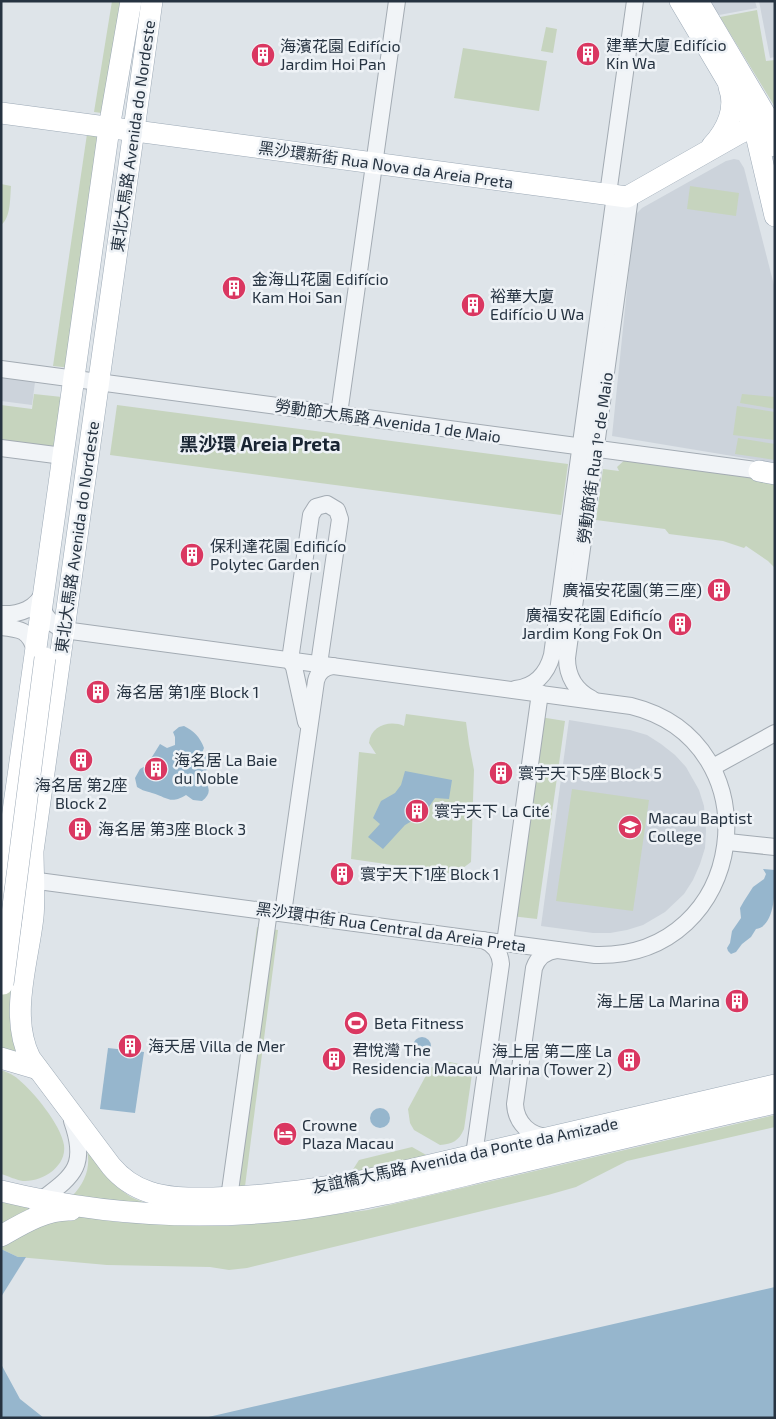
<svg xmlns="http://www.w3.org/2000/svg" width="776" height="1419" viewBox="0 0 776 1419" font-family="'Exo 2','Noto Sans SC',sans-serif">
	<style>
		.built { fill: #ccd3db }
		.green { fill: #c6d4be }
		.water { fill: #96b6cd }
		.lines { fill: none; stroke-linecap: round; stroke-linejoin: round }
		.minor-casing { stroke: #a3abb3; stroke-width: 18 }
		.major-casing { stroke: #9ca9b6; stroke-width: 22 }
		.minor { stroke: #f1f4f7; stroke-width: 16 }
		.major { stroke: #fff; stroke-width: 21 }
		.major-bridge-casing { stroke: #9ca9b6; stroke-width: 22; stroke-linecap: butt }
		.major-bridge { stroke: #fff; stroke-width: 21 }
		.labels { text-anchor: middle; stroke-width: 5; stroke-linejoin: round; paint-order: stroke }
		.poi-label { font-size: 16px; fill: #263341; stroke: #eef2f6; text-anchor: start }
		.street-label { font-size: 16px; fill: #263341; stroke: #eef2f6 }
		.quarter-label { font-size: 19px; font-weight: bold; fill: #182432; stroke: #eef2f6 }
	</style>
	<rect width="100%" height="100%" fill="#dee4e9"/>
	<g class="built">
		<polygon points="709,1 755,1 757,8 719,15"/>
		<polygon points="759,1 775,1 775,57 770,58"/>
		<polygon points="734,159 739,160 744,168 775,289 775,463 612,436 634,221 636,214 642,208 726,161"/>
		<polygon points="1,377 35,382 32,405 1,401"/>
		<polygon points="569,720 630,730 647,735 661,744 675,755 686,767 699,790 704,806 706,831 705,848 700,864 693,880 684,894 665,912 643,925 627,930 610,933 593,933 541,926"/>
	</g>
	<g class="green">
		<polygon points="112,1 124,1 109,114 94,112"/>
		<polygon points="757,10 766,61 775,60 775,107 720,17"/>
		<polygon points="546,27 557,29 553,53 541,51"/>
		<polygon points="463,48 547,61 539,111 454,98"/>
		<polygon points="87,134 104,136 71,368 53,366"/>
		<path d="M1,184L11,186C10,197 11,218 1,225Z"/>
		<polygon points="690,186 739,193 736,216 687,209"/>
		<polygon points="34,394 62,397 55,448 1,441 1,405 32,409"/>
		<polygon points="742,394 775,397 775,409 740,403"/>
		<polygon points="117,405 568,464 561,515 110,455"/>
		<polygon points="737,406 775,412 775,440 733,435"/>
		<polygon points="738,438 775,444 775,460 735,454"/>
		<polygon points="628,457 775,479 775,568 768,561 746,546 744,548 723,541 669,534 665,529 596,520 603,469 619,471 617,467"/>
		<path d="M406,714L466,722L469,744L474,770L471,862L455,874L351,859L359,752L376,754L369,743C371,725 390,720 404,726Z"/>
		<polygon points="540,717 565,721 537,919 511,916"/>
		<polygon points="572,789 649,800 633,911 556,901"/>
		<polygon points="11,891 11,1025 12,1036 19,1057 1,1050 1,963"/>
		<polygon points="257,927 278,930 244,1194 222,1192"/>
		<path d="M445,1061L473,1067L464,1129C459,1141 452,1144 440,1145L414,1130L410,1123L408,1109L430,1068Z"/>
		<path d="M1,1070C7,1072 14,1075 18,1079C34,1092 61,1125 64,1145C67,1166 43,1182 23,1181C16,1180 8,1176 1,1174Z"/>
		<path d="M775,1097V1102L372,1195L270,1210L164,1212H153L131,1203L72,1196C85,1183 91,1167 87,1150C99,1168 112,1185 131,1197C150,1207 171,1207 191,1207C252,1209 311,1201 371,1190Z"/>
		<polygon points="775,1115 775,1127 627,1161 576,1187 548,1195 247,1268 229,1270 210,1267 107,1265 18,1257 1,1249 1,1202 118,1222 180,1225 227,1226 278,1222 368,1210"/>
		<polygon points="412,1147 437,1161 345,1182 359,1160"/>
	</g>
	<g class="water">
		<path d="M184,726C194,731 200,737 204,748L202,753L210,757V763L202,779C211,787 211,794 202,801L193,800L186,795C170,805 167,797 152,793C146,791 143,791 137,787L135,778L140,769L147,765L160,744L167,748L175,745V737L173,732L179,727Z"/>
		<polygon points="405,771 452,780 449,799 435,798 424,814 405,825 383,849 368,837 380,824 373,818 381,801 395,793 401,785"/>
		<path d="M763,869L775,870C775,888 776,926 756,929L751,937L742,944L736,952L731,954L728,951L727,948L730,943L732,931L741,918L740,908L744,901L753,887L764,879L766,874Z"/>
		<circle cx="422" cy="1046" r="9"/>
		<polygon points="108,1048 144,1052 135,1113 100,1109"/>
		<circle cx="380" cy="1118" r="10"/>
		<polygon points="1,1249 18,1257 26,1257 1,1297"/>
		<polygon points="775,1287 775,1418 204,1418"/>
		<polygon points="1,1364 20,1399 44,1418 1,1418"/>
	</g>
	<g class="lines">
		<g class="minor-casing">
			<g id="minor">
				<polyline points="608,194 635,1"/>
				<polyline points="1,369 770,472"/>
				<polyline points="339,414 397,1"/>
				<polyline points="1,448 63,456"/>
				<path d="M1,614C19,615 37,609 44,591"/>
				<path d="M1,627C21,629 29,630 35,650"/>
				<polyline points="290,660 311,515 316,507 327,504 337,510 340,519 319,664"/>
				<polyline points="290,660 294,667 306,722"/>
				<path d="M515,689C534,687 547,674 552,655L615,195"/>
				<path d="M592,699C576,691 567,676 567,658L629,204L627,197"/>
				<polyline points="713,767 775,733"/>
				<polyline points="728,842 775,847"/>
				<path d="M23,879L595,955C749,959 776,742 631,706L64,630C53,625 46,619 42,607"/>
				<path d="M283,913L316,681C318,672 324,667 333,666"/>
				<polyline points="505,943 540,693"/>
				<path d="M550,1137C530,1137 516,1123 515,1104L534,968C538,957 546,951 557,950"/>
				<path d="M474,1155L501,964C500,952 494,944 483,940"/>
				<polyline points="229,1198 269,911"/>
				<path d="M36,1204C71,1177 89,1169 72,1121"/>
			</g>
		</g>
		<g class="major-casing">
			<g id="major">
				<path d="M152,1L33,851C33,873 35,895 33,917C28,962 9,1016 30,1058L111,1166C121,1178 134,1187 149,1192C169,1199 193,1198 213,1198C265,1197 315,1189 366,1180L775,1085"/>
				<polyline points="680,1 754,126 775,216"/>
				<polyline points="698,1 769,121 775,146"/>
				<polyline points="1,113 627,197 738,134 754,126 775,119"/>
				<path d="M712,146C727,130 737,108 729,87"/>
				<polyline points="759,471 775,474"/>
				<polyline points="1,897 109,128 131,1"/>
				<polyline points="1,1058 38,1069"/>
				<path d="M1,1191C99,1215 200,1221 300,1209C370,1200 440,1181 509,1165C597,1144 686,1123 775,1103"/>
				<path d="M1,1236C22,1224 46,1209 71,1210"/>
			</g>
		</g>
		<use href="#minor" class="minor"/>
		<use href="#major" class="major"/>
		<g class="major-bridge-casing">
			<polyline id="major-bridge" points="3,984 45,658"/>
		</g>
		<use href="#major-bridge" class="major-bridge"/>
	</g>
	<defs>
		<g id="building-disc" transform="scale(1.25)"><circle r="9.5" fill="#da3761" stroke="#eef2f6"/><path d="M-4-6H4V6H1V3H-1V6H-4ZM-2.5-4.3h1.7v1.8h-1.7ZM.8-4.3h1.7v1.8H.8ZM-2.5-1h1.7V.8h-1.7ZM.8-1h1.7V.8H.8Z" fill="#fff"/></g>
		<g id="school-disc" transform="scale(1.25)"><circle r="9.5" fill="#da3761" stroke="#eef2f6"/><path d="M0-5L7-2L0 1L-7-2ZM-4 1L0 2.5L4 1V4Q0 6-4 4Z" fill="#fff"/></g>
		<g id="stadium-disc" transform="scale(1.25)"><circle r="9.5" fill="#da3761" stroke="#eef2f6"/><path d="M0-5a6.5 5 0 1 0 0 10a6.5 5 0 1 0 0-10ZM-3.5-1.8h7v3.6h-7Z" fill="#fff"/></g>
		<g id="hotel-disc" transform="scale(1.25)"><circle r="9.5" fill="#da3761" stroke="#eef2f6"/><path d="M-6-4.5h1.5V1H6V5H4.5V3h-9V5H-6ZM-4 0a1.8 1.8 0 1 1 3.6 0ZM.5 0V-2.5h3Q6-2.5 6 0Z" fill="#fff"/></g>
	</defs>
	<g fill-rule="evenodd">
		<use href="#building-disc" x="588" y="54"/>
		<use href="#building-disc" x="263" y="55"/>
		<use href="#building-disc" x="234" y="288"/>
		<use href="#building-disc" x="473" y="305"/>
		<use href="#building-disc" x="192" y="555"/>
		<use href="#building-disc" x="719" y="590"/>
		<use href="#building-disc" x="680" y="624"/>
		<use href="#building-disc" x="98" y="692"/>
		<use href="#building-disc" x="81" y="760"/>
		<use href="#building-disc" x="156" y="769"/>
		<use href="#building-disc" x="501" y="773"/>
		<use href="#building-disc" x="417" y="811"/>
		<use href="#school-disc" x="630" y="827"/>
		<use href="#building-disc" x="80" y="829"/>
		<use href="#building-disc" x="342" y="874"/>
		<use href="#building-disc" x="737" y="1001"/>
		<use href="#stadium-disc" x="356" y="1023"/>
		<use href="#building-disc" x="130" y="1046"/>
		<use href="#building-disc" x="334" y="1059"/>
		<use href="#building-disc" x="629" y="1060"/>
		<use href="#hotel-disc" x="285" y="1134"/>
	</g>
	<g class="labels">
		<g class="poi-label">
			<text x="606" y="51">建華大廈 Edifício<tspan x="606" dy="18">Kin Wa</tspan></text>
			<text x="280" y="52">海濱花園 Edifício<tspan x="280" dy="18">Jardim Hoi Pan</tspan></text>
			<text x="252" y="285">金海山花園 Edifício<tspan x="252" dy="18">Kam Hoi San</tspan></text>
			<text x="490" y="302">裕華大廈<tspan x="490" dy="18">Edifício U Wa</tspan></text>
			<text x="210" y="552">保利達花園 Edificío<tspan x="210" dy="18">Polytec Garden</tspan></text>
			<text x="702" y="596" text-anchor="end">廣福安花園(第三座)</text>
			<text x="662" y="621" text-anchor="end">廣福安花園 Edificío<tspan x="662" dy="18">Jardim Kong Fok On</tspan></text>
			<text x="116" y="698">海名居 第1座 Block 1</text>
			<text x="174" y="766">海名居 La Baie<tspan x="174" dy="18">du Noble</tspan></text>
			<text x="518" y="779">寰宇天下5座 Block 5</text>
			<text x="81" y="791" text-anchor="middle">海名居 第2座<tspan x="81" dy="18">Block 2</tspan></text>
			<text x="434" y="817">寰宇天下 La Cité</text>
			<text x="648" y="824">Macau Baptist<tspan x="648" dy="18">College</tspan></text>
			<text x="98" y="835">海名居 第3座 Block 3</text>
			<text x="360" y="880">寰宇天下1座 Block 1</text>
			<text x="720" y="1007" text-anchor="end">海上居 La Marina</text>
			<text x="374" y="1029">Beta Fitness</text>
			<text x="148" y="1052">海天居 Villa de Mer</text>
			<text x="352" y="1056">君悅灣 The<tspan x="352" dy="18">Residencia Macau</tspan></text>
			<text x="612" y="1057" text-anchor="end">海上居 第二座 La<tspan x="612" dy="18">Marina (Tower 2)</tspan></text>
			<text x="302" y="1131">Crowne<tspan x="302" dy="18">Plaza Macau</tspan></text>
		</g>
		<g class="street-label">
			<text transform="translate(133 136) rotate(-82)" y="6">東北大馬路 Avenida do Nordeste</text>
			<text transform="translate(386 165) rotate(8)" y="6">黑沙環新街 Rua Nova da Areia Preta</text>
			<text transform="translate(388 421) rotate(8)" y="6">勞動節大馬路 Avenida 1 de Maio</text>
			<text transform="translate(595 458) rotate(-82)" y="6">勞動節街 Rua 1º de Maio</text>
			<text transform="translate(77 537) rotate(-82)" y="6">東北大馬路 Avenida do Nordeste</text>
			<text transform="translate(391 927) rotate(8)" y="6">黑沙環中街 Rua Central da Areia Preta</text>
			<text transform="translate(465 1155) rotate(-12)" y="6">友誼橋大馬路 Avenida da Ponte da Amizade</text>
		</g>
		<g class="quarter-label">
			<text x="260" y="451">黑沙環 Areia Preta</text>
		</g>
	</g>
	<rect width="776" height="1419" fill="none" stroke="#263341" stroke-width="5"/>
</svg>
